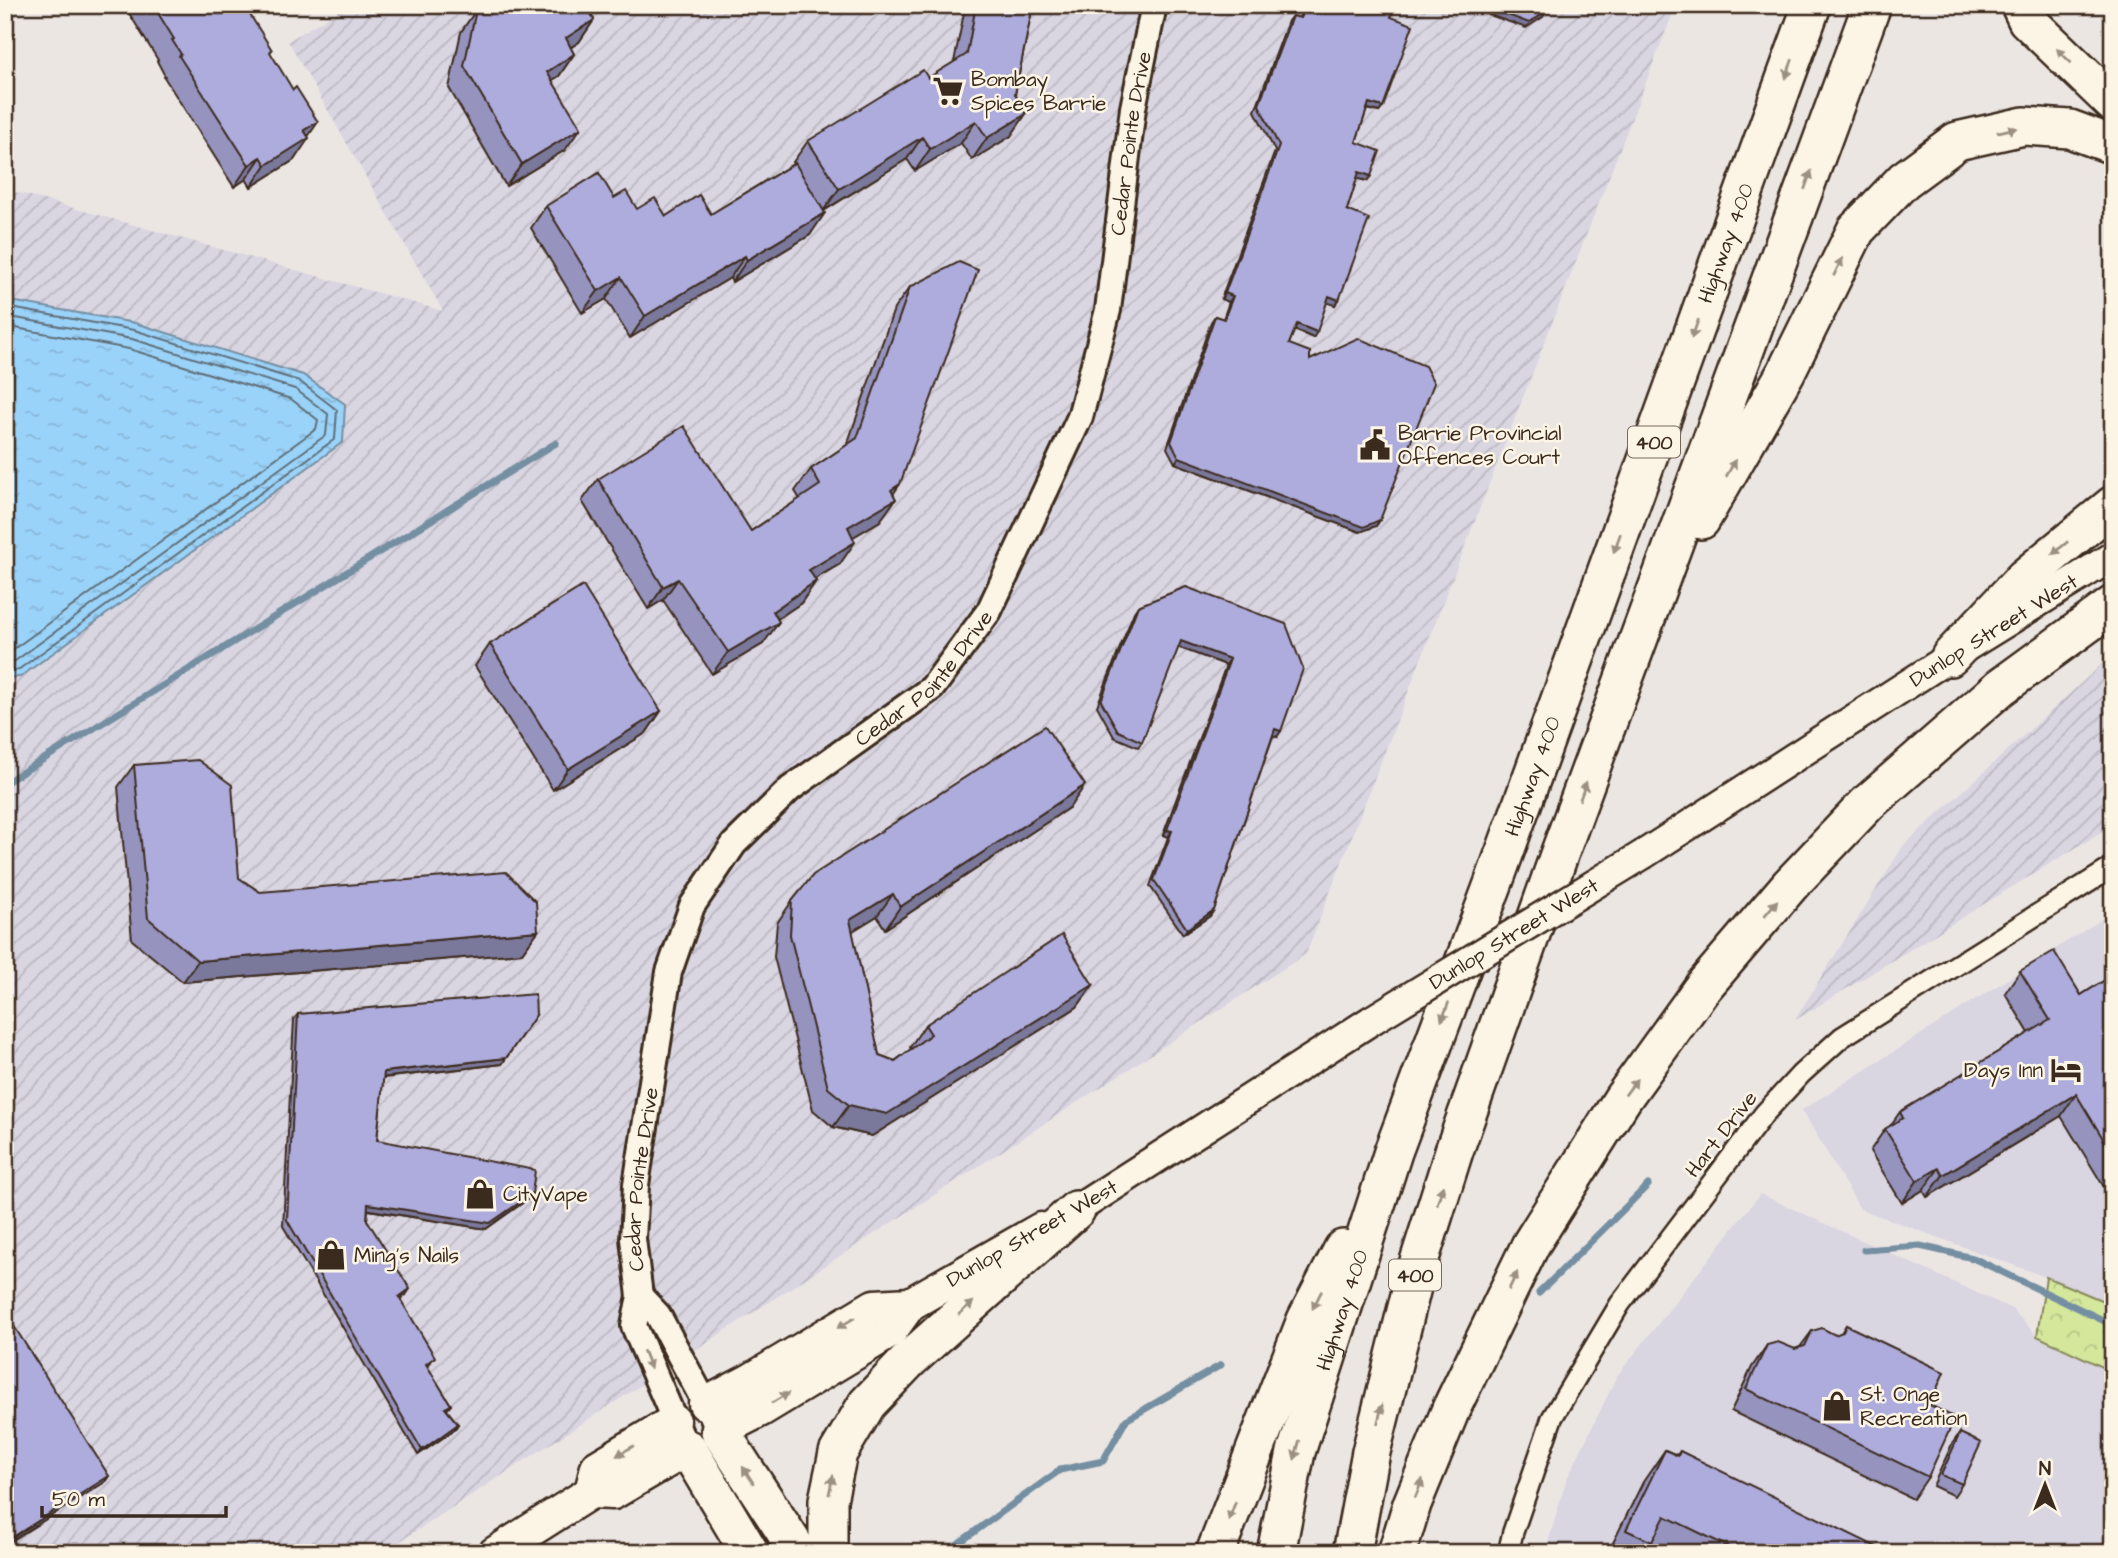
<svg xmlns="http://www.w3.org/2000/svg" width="2118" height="1558" viewBox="0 0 2118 1558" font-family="'Architects Daughter',sans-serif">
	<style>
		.built { fill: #d9d5e1 }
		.industrial { fill: url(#industrial-furrows) }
		.forest { fill: url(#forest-crowns); stroke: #88885c; stroke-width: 2 }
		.water { fill: url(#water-ripples); stroke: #748fa2; stroke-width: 2 }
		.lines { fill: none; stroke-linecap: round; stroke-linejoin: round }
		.shore { stroke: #616e76; stroke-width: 2 }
		.stream { stroke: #748fa2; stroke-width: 7 }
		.minor-casing { stroke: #3b2a1e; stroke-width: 24 }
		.tertiary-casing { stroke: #3b2a1e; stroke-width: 30 }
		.secondary-casing { stroke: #3b2a1e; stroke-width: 33 }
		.primary-casing { stroke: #3b2a1e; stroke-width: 37 }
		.motorway-casing { stroke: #3b2a1e; stroke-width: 42 }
		.minor { stroke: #fcf5e5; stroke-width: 19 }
		.tertiary { stroke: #fcf5e5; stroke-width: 24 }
		.secondary { stroke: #fcf5e5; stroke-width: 28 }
		.primary { stroke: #fcf5e5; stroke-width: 32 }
		.motorway { stroke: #fcf5e5; stroke-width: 37 }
		.secondary-bridge-casing { stroke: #3b2a1e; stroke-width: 33; stroke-linecap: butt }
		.secondary-bridge { stroke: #fcf5e5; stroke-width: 28 }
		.wall { fill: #9694be; stroke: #3b2a1e; stroke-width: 2 }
		.shaded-wall { fill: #7a789b; stroke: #3b2a1e; stroke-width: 2 }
		.building { fill: #aeacdd; stroke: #3b2a1e; stroke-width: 2 }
		.oneway { fill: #9c9082 }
		.labels { text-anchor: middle; stroke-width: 5; stroke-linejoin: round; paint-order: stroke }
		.shield { fill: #fcf5e5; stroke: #75675a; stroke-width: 2 }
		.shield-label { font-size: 19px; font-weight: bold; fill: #3b2a1e }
		.poi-label { font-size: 21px; fill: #3b2a1e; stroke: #fcf5e5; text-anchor: start }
		.street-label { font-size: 21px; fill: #3b2a1e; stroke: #fcf5e5 }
	</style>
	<defs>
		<pattern id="industrial-furrows" width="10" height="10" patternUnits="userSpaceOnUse" patternTransform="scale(1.75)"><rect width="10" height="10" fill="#d9d5e1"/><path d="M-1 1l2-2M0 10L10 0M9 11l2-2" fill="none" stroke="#bbb7c1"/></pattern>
		<pattern id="forest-crowns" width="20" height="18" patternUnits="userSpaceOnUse" patternTransform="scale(1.75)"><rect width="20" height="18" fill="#d4e79b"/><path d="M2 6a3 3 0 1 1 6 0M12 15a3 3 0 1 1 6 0" fill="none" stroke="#b7c685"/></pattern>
		<pattern id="water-ripples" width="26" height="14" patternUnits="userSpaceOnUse" patternTransform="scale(1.75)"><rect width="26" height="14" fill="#9ad3fa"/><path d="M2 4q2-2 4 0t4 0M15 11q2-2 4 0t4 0" fill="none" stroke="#86b5d6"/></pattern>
	</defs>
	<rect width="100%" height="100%" fill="#ece6e3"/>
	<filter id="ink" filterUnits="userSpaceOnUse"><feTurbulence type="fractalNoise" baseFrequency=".0143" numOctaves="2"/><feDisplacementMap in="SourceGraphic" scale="14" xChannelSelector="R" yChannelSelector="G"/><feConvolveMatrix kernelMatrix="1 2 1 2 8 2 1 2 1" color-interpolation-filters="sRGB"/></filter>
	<g filter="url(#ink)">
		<g class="built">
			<polygon points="2113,912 2113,1305 2046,1277 1860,1209 1802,1110"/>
			<polygon points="1760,1194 2012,1309 2037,1336 2113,1372 2113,1553 1545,1553 1566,1481 1617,1376"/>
		</g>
		<g class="industrial">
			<polygon points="348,5 1676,5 1306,954 382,1553 5,1553 5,189 443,311 288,41"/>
			<polygon points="2113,654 2113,825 1794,1021 1903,846"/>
		</g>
		<polygon class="forest" points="2046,1277 2113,1305 2113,1372 2037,1336"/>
		<polygon class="water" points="5,300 135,323 303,375 345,404 343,442 20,677 5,678"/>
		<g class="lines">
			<g class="shore">
				<polyline points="5,307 134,330 299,381 337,410 335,439 18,670 5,671"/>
				<polyline points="5,316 132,339 295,389 328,414 326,435 15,661 5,662"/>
				<polyline points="5,326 129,349 291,399 318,420 316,429 11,651 5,652"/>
			</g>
			<g class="stream">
				<polyline points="5,783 556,443"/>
				<polyline points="1864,1250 1920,1246 1973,1258 2113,1325"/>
				<polyline points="1539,1293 1648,1185"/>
				<polyline points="945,1553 1060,1470 1103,1461 1126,1420 1221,1365"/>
			</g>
			<g class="minor-casing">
				<polyline id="minor" points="1508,1553 1513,1532 1552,1418 1620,1304 1764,1114 1801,1074 1842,1037 2113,867"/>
			</g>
			<g class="tertiary-casing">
				<g id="tertiary">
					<polyline points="640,1296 658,1315 713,1418"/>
					<path id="s1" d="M682,1438L634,1326L640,1296L633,1239L636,1185L669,972L692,906L734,844L790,789L932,688L989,611L1080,417L1108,310L1133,108L1154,5"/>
				</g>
			</g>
			<g class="secondary-casing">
				<g id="secondary">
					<path id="s2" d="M1644,854L1950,657L2113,556"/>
					<polyline points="1076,1210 1372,1020"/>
				</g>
			</g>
			<g class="primary-casing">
				<g id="primary">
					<polyline points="705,1404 749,1381 874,1306 910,1304 1041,1229"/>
					<polyline points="720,1431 761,1410 890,1332 910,1304"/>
					<polyline points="591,1492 597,1467 674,1421"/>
					<polyline points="495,1553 591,1492 613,1493 688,1449"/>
				</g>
			</g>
			<g class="motorway-casing">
				<g id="motorway">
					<polyline points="2020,5 2027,20 2113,103"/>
					<polyline points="1701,520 1786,372 1856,230 1904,180 1957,141 2024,126 2070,129 2113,145"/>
					<polyline points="1950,657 2024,578 2113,505"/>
					<polyline points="720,1431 799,1553"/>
					<polyline points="688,1449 750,1553"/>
					<polyline points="828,1553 828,1500 838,1453 867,1404 908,1361 1076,1210"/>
					<polyline points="1215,1553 1306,1320 1343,1249"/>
					<path id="s3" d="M1276,1553L1296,1452L1393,1152L1495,879L1812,5"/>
					<polyline points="1352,1553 1371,1452 1416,1271 1454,1151 1559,855 1872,5"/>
					<polyline points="1397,1553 1412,1504 1451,1409 1531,1244 1623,1098 1703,987 1790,885 1868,803 2001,687 2113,605"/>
				</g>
			</g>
			<use href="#minor" class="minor"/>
			<use href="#tertiary" class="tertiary"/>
			<use href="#secondary" class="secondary"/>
			<use href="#primary" class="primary"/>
			<use href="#motorway" class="motorway"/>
			<g class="secondary-bridge-casing">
				<g id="secondary-bridge">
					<path id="s4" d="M1372,1020L1644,854"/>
				</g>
			</g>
			<use href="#secondary-bridge" class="secondary-bridge"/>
		</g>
		<g class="wall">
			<polygon points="124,5 244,5 270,53 308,136 294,160 251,187 246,179 234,187 164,77 165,76 157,61 158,60"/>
			<polygon points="963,5 1033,5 1015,94 1011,136 972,160 961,143 915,171 907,159 824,211 810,235 732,282 730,278 630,338 606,299 582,313 531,228 546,206 614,198 637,209 666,216 711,214 793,164 793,162 808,141 928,78 954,62 965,8"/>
			<polygon points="1304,5 1395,5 1391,17 1383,107 1379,112 1367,109 1356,142 1367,181 1357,178 1347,210 1335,305 1327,302 1313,338 1294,330 1289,344 1310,360 1380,520 1376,526 1360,532 1175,463 1167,448 1211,322 1215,316 1223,319 1229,302 1221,299 1275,151 1255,111 1288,21 1292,16 1299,18"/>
			<polygon points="599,8 591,13 594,20 579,42 570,48 574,54 559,76 552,80 565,150 506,186 449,88 461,32 476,10"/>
			<polygon points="910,287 893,495 880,521 853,537 840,564 815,579 816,581 801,603 777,619 763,644 712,674 663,600 648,609 582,501 598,479 751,531 800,499 795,491 811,469 847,445 894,309"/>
			<polygon points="1186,587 1277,737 1273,736 1214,910 1210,916 1183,934 1150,886 1168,837 1163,835 1226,665 1178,647 1142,742 1138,747 1114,737 1097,706 1134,612 1138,606"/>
			<polygon points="490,644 661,711 646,733 553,790 475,666"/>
			<polygon points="134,765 239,878 260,892 538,931 522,953 183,982 132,940 118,787"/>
			<polygon points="1070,807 885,929 877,916 852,931 879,1055 895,1061 911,1049 910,1047 925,1025 1093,985 1077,1007 872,1136 833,1127 813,1110 774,957 777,923 792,901"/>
			<polygon points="2020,971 2081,995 2113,975 2113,1202 2061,1116 1927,1197 1923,1190 1902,1203 1870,1151 1885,1129 1890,1126 1900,1112 2029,1033 2005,993"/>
			<polygon points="298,1014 536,1015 502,1064 383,1078 377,1140 528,1199 486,1229 368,1210 367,1220 406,1295 400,1299 431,1362 427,1366 451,1405 447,1410 458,1424 454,1430 418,1455 283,1226 294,1019"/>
			<polygon points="1846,1325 1930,1405 1928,1477 1913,1499 1731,1411 1752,1367 1767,1345 1795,1349 1800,1347 1812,1331 1835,1335 1841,1333"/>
			<polygon points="1960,1433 1962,1484 1954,1496 1933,1486 1952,1444"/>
			<polygon points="1665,1450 1677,1455 1680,1451 1882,1553 1654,1553 1647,1549 1645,1553 1608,1553 1643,1482"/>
		</g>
		<g class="shaded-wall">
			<polygon points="584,5 601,5 599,8 571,25"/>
			<polygon points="1461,5 1481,5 1547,11 1543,17 1526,28"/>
			<polygon points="594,20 579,42 551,60 566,38"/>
			<polygon points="574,54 559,76 532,93 547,72"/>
			<polygon points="1369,103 1383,107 1379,112 1365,108"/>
			<polygon points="1026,114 1011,136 972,160 987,138"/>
			<polygon points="976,121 961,143 915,171 930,149"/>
			<polygon points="318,122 305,141 309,138 294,160 251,187 266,165 304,130"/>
			<polygon points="581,128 565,150 506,186 522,164"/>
			<polygon points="922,137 907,159 823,211 839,189"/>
			<polygon points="261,157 246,179 234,187 249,165"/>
			<polygon points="1359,172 1371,176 1367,181 1355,178"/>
			<polygon points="825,213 810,235 732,282 747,260"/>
			<polygon points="745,256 730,278 630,338 645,316"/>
			<polygon points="621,277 606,299 582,313 598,291"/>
			<polygon points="1225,293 1233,296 1229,302 1221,299"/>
			<polygon points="1329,296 1339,300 1335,305 1325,302"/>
			<polygon points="1297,324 1317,332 1313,338 1293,329"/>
			<polygon points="1179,457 1380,520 1376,526 1360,532 1175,463"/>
			<polygon points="900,484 886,505 896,499 880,521 833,549 848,527 891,490"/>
			<polygon points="855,542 840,564 794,591 809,570"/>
			<polygon points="678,579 663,600 648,609 663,587"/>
			<polygon points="816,581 801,603 758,632 773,611"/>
			<polygon points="779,622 763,644 712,674 728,652"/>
			<polygon points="1181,641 1230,659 1226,665 1177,647"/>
			<polygon points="661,711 646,733 553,790 568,769"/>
			<polygon points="1275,729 1281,731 1277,737 1271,735"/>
			<polygon points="1085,785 1070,807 885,929 900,907"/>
			<polygon points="1167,830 1172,831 1168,837 1163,835"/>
			<polygon points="893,894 877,916 835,942 850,920"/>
			<polygon points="1214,910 1210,916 1183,934 1187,929"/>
			<polygon points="538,931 522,953 183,982 198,961"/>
			<polygon points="1093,985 1077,1007 872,1136 833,1127 849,1105"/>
			<polygon points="506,1058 502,1064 380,1078 384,1072"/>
			<polygon points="2076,1094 2061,1116 1927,1197 1943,1175"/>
			<polygon points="1939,1168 1923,1190 1902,1203 1917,1181"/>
			<polygon points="532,1194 528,1199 486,1229 364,1209 368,1204"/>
			<polygon points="410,1289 406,1295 395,1302 399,1297"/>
			<polygon points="458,1424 454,1430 418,1455 422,1450"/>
			<polygon points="109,1476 105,1482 5,1545 5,1542"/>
		</g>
		<g class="building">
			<polygon points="153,5 244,5 272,50 270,52 293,90 296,87 318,122 304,130 309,138 266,165 261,157 249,165 179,56 181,54 172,40 174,39"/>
			<polygon points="484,5 587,5 594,20 566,38 574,54 547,72 581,128 522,164 464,66 476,10"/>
			<polygon points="976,5 1033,5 1015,94 1026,114 987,138 976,121 930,149 922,137 839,189 808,141 923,70 928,78 967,54"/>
			<polygon points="1306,5 1395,5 1391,17 1413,25 1383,107 1369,103 1356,142 1380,151 1371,176 1359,172 1347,210 1369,219 1339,300 1329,296 1317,332 1297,324 1289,344 1310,352 1310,360 1358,338 1425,366 1434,383 1380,520 1364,527 1179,457 1171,442 1215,316 1224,319 1233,296 1225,293 1279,146 1259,105 1292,16 1301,18"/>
			<polygon points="1481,5 1549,5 1547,11 1529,23"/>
			<polygon points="795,163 825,213 747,260 745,256 645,316 621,277 598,291 546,206 599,173 614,198 626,191 637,209 655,198 666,216 699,195 711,214"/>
			<polygon points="959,262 978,270 900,484 891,490 896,499 848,527 855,542 809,570 816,581 773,611 779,622 728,652 678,579 663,587 598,479 684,426 751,531 820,485 811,469 857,438 910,287"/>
			<polygon points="583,586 661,711 568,769 490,644"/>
			<polygon points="1186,587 1286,624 1303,669 1281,731 1275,729 1214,910 1187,929 1154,880 1172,831 1167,830 1230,659 1181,641 1142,742 1118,731 1101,701 1138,606"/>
			<polygon points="1045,726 1085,785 900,907 893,894 850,920 879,1055 895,1061 931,1034 925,1025 1062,935 1093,985 887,1114 849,1105 828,1088 790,935 792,901 813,875"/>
			<polygon points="198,760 232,785 239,878 260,892 506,872 536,902 538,931 198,961 148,918 134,765"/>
			<polygon points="2054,951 2081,995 2113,975 2113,1155 2076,1094 1943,1175 1939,1168 1917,1181 1885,1129 1903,1118 1900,1112 2050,1020 2020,971"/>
			<polygon points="535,994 536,1015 506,1058 384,1072 377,1140 535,1170 532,1194 490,1223 368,1204 367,1220 410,1289 399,1297 435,1357 426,1364 451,1405 445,1408 458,1424 422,1450 287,1220 298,1014"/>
			<polygon points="5,1312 109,1476 5,1542"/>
			<polygon points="1846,1325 1944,1372 1930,1405 1955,1418 1928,1477 1746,1389 1767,1345 1778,1342 1795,1349 1805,1346 1812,1331 1822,1328 1835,1335 1843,1332"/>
			<polygon points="1960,1433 1981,1443 1962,1484 1941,1475"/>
			<polygon points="1665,1450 1678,1456 1680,1451 1883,1550 1882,1553 1741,1553 1665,1516 1652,1542 1626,1530"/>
		</g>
		<defs><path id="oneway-solid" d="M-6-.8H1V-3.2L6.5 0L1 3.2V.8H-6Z" transform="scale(1.75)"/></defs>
		<g class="oneway">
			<use href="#oneway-solid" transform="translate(2064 56) rotate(-136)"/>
			<use href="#oneway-solid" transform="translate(1789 69) rotate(110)"/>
			<use href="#oneway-solid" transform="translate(2007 130) rotate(-13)"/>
			<use href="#oneway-solid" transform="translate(1808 180) rotate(-70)"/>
			<use href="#oneway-solid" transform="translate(1838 267) rotate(-64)"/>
			<use href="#oneway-solid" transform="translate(1695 329) rotate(110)"/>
			<use href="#oneway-solid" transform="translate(1731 468) rotate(-60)"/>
			<use href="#oneway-solid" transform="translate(1617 543) rotate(110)"/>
			<use href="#oneway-solid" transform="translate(2060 548) rotate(141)"/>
			<use href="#oneway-solid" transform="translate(1583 791) rotate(-70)"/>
			<use href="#oneway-solid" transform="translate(1771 908) rotate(-50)"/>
			<use href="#oneway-solid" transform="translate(1445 1012) rotate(111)"/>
			<use href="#oneway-solid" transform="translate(1631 1087) rotate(-54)"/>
			<use href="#oneway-solid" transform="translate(1440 1195) rotate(-72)"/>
			<use href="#oneway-solid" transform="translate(1513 1281) rotate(-64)"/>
			<use href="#oneway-solid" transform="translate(1317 1300) rotate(117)"/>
			<use href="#oneway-solid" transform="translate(966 1308) rotate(-42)"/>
			<use href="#oneway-solid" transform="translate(846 1323) rotate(149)"/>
			<use href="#oneway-solid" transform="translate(647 1360) rotate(68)"/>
			<use href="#oneway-solid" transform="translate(780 1398) rotate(-31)"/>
			<use href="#oneway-solid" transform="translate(1380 1414) rotate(-76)"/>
			<use href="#oneway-solid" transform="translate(1297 1450) rotate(105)"/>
			<use href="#oneway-solid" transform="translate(625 1451) rotate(149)"/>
			<use href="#oneway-solid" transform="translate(748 1475) rotate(-123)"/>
			<use href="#oneway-solid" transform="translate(831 1485) rotate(-78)"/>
			<use href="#oneway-solid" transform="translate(1419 1488) rotate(-68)"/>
			<use href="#oneway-solid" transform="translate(1232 1511) rotate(111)"/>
		</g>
	</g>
	<defs>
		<g id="supermarket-bare" transform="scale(2.415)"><path d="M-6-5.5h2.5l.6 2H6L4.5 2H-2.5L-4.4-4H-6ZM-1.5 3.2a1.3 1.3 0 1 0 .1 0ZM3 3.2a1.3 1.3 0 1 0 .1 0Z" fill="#3b2a1e" stroke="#fcf5e5" stroke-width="2.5" paint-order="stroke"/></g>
		<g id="civic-bare" transform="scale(2.415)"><path d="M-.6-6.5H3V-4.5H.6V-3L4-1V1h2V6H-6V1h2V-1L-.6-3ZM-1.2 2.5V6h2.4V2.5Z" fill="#3b2a1e" stroke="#fcf5e5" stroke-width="2.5" paint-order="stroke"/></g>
		<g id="hotel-bare" transform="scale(2.415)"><path d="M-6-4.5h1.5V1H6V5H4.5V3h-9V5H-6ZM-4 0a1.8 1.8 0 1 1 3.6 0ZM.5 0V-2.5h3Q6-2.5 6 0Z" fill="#3b2a1e" stroke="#fcf5e5" stroke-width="2.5" paint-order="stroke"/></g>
		<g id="shop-bare" transform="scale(2.415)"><path d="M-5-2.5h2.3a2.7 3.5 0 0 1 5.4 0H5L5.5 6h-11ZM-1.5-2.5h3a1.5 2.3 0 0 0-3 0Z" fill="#3b2a1e" stroke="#fcf5e5" stroke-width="2.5" paint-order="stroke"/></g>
	</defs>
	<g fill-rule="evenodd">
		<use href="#supermarket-bare" x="948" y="91"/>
		<use href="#civic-bare" x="1375" y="445"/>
		<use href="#hotel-bare" x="2066" y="1070"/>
		<use href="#shop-bare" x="480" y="1194"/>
		<use href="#shop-bare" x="331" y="1255"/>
		<use href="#shop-bare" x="1837" y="1406"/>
	</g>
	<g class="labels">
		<g class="shield">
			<rect x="1628" y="426.5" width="52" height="31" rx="5"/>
			<rect x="1389" y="1259.5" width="52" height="31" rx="5"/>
		</g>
		<g class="shield-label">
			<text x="1654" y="449">400</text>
			<text x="1415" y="1282">400</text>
		</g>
		<g class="poi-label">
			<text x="971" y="86">Bombay<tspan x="971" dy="24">Spices Barrie</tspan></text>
			<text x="1398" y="440">Barrie Provincial<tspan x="1398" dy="24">Offences Court</tspan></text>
			<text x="2043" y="1077" text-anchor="end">Days Inn</text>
			<text x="503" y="1201">CityVape</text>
			<text x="354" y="1262">Ming's Nails</text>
			<text x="1860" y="1401">St. Onge<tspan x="1860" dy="24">Recreation</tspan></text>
		</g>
		<g class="street-label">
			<text dy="7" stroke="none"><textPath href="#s1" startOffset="1466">Cedar Pointe Drive</textPath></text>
			<text dy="7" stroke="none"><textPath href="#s3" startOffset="1386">Highway 400</textPath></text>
			<text dy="7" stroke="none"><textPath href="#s2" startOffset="415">Dunlop Street West</textPath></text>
			<text dy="7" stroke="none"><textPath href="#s1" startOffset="878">Cedar Pointe Drive</textPath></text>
			<text dy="7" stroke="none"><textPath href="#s3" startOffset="819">Highway 400</textPath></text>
			<text dy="7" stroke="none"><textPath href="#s4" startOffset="166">Dunlop Street West</textPath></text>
			<text transform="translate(1721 1134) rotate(-52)" y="7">Hart Drive</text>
			<text dy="7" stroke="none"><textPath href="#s1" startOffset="270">Cedar Pointe Drive</textPath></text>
			<text transform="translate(1032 1233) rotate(-30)" y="7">Dunlop Street West</text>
			<text dy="7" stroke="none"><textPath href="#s3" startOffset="252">Highway 400</textPath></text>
		</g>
	</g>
	<rect width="2118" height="1558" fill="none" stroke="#fcf5e5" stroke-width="28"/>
	<rect x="14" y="14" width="2090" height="1530" fill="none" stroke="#3b2a1e" stroke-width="2.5" filter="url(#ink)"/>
	<g transform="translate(2045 1485)" stroke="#fcf5e5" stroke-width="5" paint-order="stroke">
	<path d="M0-5L12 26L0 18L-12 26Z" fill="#3b2a1e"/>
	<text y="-10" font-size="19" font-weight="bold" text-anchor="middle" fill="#3b2a1e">N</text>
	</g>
	<path d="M42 1506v10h184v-10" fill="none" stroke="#3b2a1e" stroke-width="3.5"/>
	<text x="52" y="1506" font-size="21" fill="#3b2a1e" stroke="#fcf5e5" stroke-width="5" paint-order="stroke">50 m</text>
</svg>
